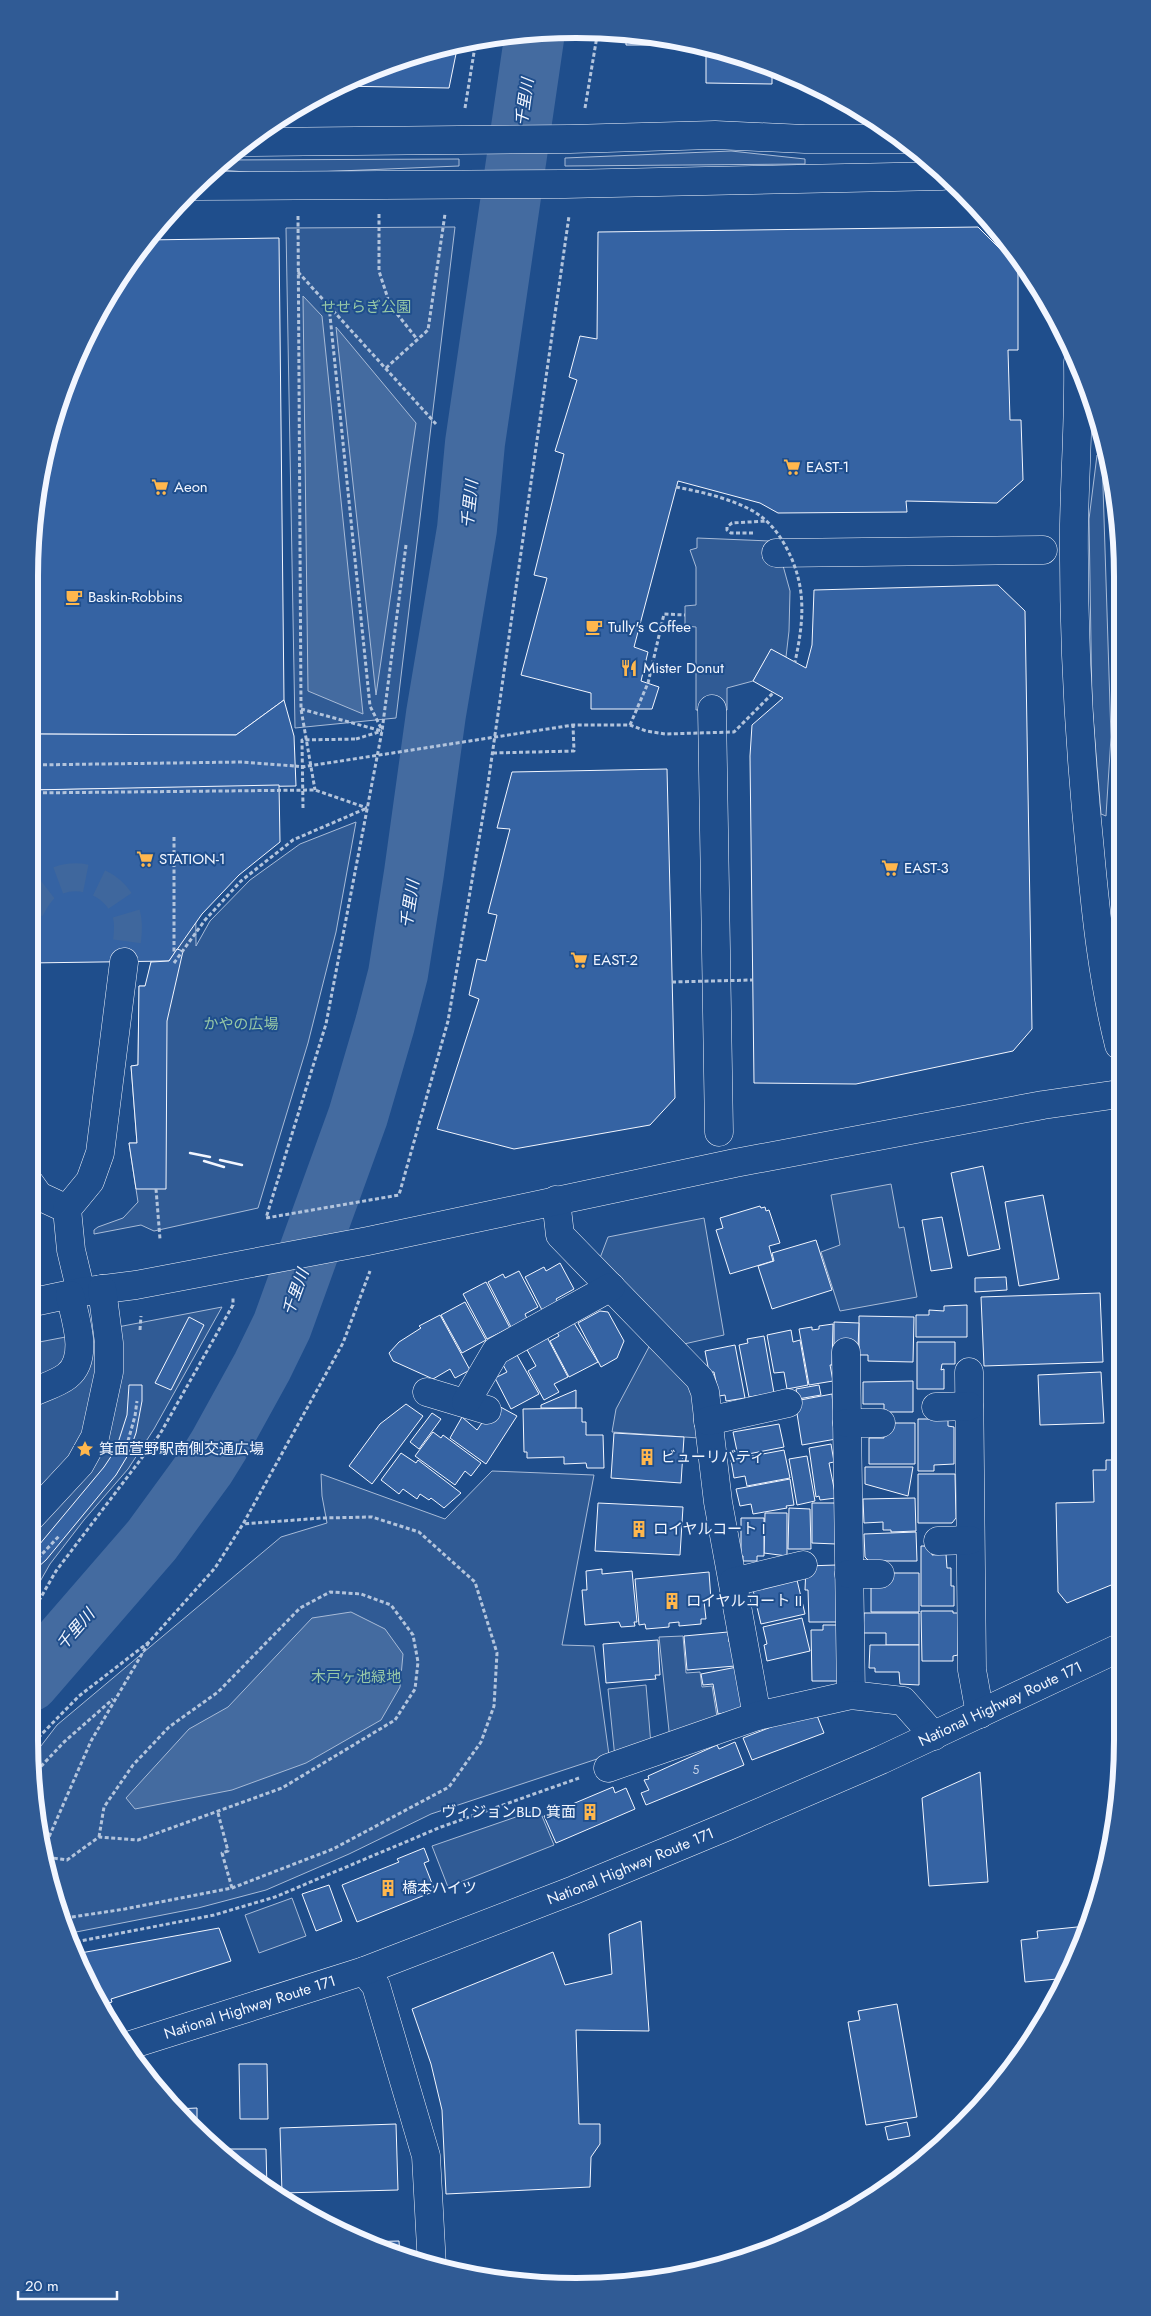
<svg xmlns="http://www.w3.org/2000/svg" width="1151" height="2316" viewBox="0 0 1151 2316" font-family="Jost,'Noto Sans JP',sans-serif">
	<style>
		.built { fill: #305b95; stroke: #a8bbd7 }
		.water { fill: #446ba0; stroke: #a8bbd7 }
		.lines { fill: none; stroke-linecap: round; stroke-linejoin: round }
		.river { stroke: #446ba0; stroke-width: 60 }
		.building { fill: #3563a3; stroke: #f2f6ff }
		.minor-tunnel { stroke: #3f679d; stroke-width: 28; stroke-dasharray: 28 14; stroke-linecap: butt }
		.minor-casing { stroke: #f2f6ff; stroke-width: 29 }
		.highway-casing { stroke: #f2f6ff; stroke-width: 29 }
		.path { stroke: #b3c4dc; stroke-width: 3; stroke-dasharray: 4 2.5; stroke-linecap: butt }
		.minor { stroke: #1f4e8c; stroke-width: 28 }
		.highway { stroke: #1f4e8c; stroke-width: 28 }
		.path-bridge { stroke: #b3c4dc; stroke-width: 3; stroke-dasharray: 4 2.5; stroke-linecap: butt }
		.wall { stroke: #f2f6ff; stroke-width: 2.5 }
		.labels { text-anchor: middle; stroke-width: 4; stroke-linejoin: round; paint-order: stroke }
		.number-label { font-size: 12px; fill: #c3d1e8 }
		.park-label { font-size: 15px; fill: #97c8a6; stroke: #1f4e8c }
		.poi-label { font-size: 15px; fill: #f2f6ff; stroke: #1f4e8c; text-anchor: start }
		.street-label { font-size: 15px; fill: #f2f6ff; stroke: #1f4e8c }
		.water-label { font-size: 16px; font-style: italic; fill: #f2f6ff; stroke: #1f4e8c }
		.rim { fill: none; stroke: #f2f6ff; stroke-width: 6 }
	</style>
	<rect width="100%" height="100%" fill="#1f4e8c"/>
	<g class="built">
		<polygon points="731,151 805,159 805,164 565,166 565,158"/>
		<polygon points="459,159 459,166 267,174 211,169 221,160"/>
		<polygon points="455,227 396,718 295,728 286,228"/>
		<polygon points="1097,455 1102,455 1111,737 1106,816 1101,814 1092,705 1089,519"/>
		<polygon points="697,538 770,541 782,562 790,591 789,631 786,657 771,650 753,681 727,688 727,710 696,710 696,627 685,626 685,606 696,605 696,567 690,550 697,548"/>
		<polygon points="195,822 196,946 210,921 250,880 300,844 356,822 336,932 308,1043 258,1208 154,1231 141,1225 94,1234 94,1230 98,1227 123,1218 138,1202 129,1143 137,1143 131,1066 138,1065 139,986 146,986 151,962 152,925 30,870 30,825"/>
		<polygon points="891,1184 899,1228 904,1227 917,1297 840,1311 821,1252 840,1245 831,1195"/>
		<polygon points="704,1218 724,1335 684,1344 600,1258 608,1237"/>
		<polygon points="222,1307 154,1429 128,1469 84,1520 50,1564 29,1601 29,1344"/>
		<polygon points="650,1345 692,1388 699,1438 612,1432 616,1409"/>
		<polygon points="492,1471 594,1475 562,1645 594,1646 609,1755 431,1814 349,1854 266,1890 198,1908 66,1934 58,1917 39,1847 31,1759 57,1725 281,1537 327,1523 322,1496 321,1474 445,1519"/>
		<polygon points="683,1636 686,1673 700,1672 702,1687 712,1686 718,1723 670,1740 659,1637"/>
		<polygon points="646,1685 651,1745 615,1758 608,1689"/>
		<polygon points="539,1809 554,1845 448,1887 432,1846"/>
		<polygon points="292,1898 306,1936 259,1953 245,1915"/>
	</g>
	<g class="water">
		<polygon points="303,296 322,316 363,714 308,691"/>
		<polygon points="336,327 416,423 376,695"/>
		<polygon points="351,1612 385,1629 403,1654 400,1687 381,1720 306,1763 232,1790 135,1809 126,1798 189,1729 228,1707 312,1618"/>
	</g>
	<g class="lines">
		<polyline class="river" points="29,1682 152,1540 206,1466 219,1445 262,1367 282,1326 358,1116 385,1024 398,974 414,873 436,714 467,529 475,443 535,32"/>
	</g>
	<g class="building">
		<polygon points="626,32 689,43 689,45 626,45"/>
		<polygon points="458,44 449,88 337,86 399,58"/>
		<polygon points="706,46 717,47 772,68 772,84 706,83"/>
		<polygon points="978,227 1018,267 1018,350 1008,350 1010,420 1021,420 1023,480 997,503 906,501 907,512 778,513 760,503 678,481 634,647 648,652 641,681 659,687 652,709 591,709 591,693 521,675 547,578 534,575 564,454 555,451 577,380 569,377 580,336 597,339 598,232"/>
		<polygon points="279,238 284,700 236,735 30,734 30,540 47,434 85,334 145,240"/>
		<polygon points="998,585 1025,611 1032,1029 1013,1051 856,1084 754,1083 750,756 752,725 783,698 753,681 771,649 806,668 812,645 814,590"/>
		<polygon points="284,700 294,736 296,786 30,790 30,734 236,735"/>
		<polygon points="667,769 675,1098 650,1125 514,1149 437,1129 479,999 469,995 477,959 486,961 497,915 488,913 510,829 497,828 512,772"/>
		<polygon points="279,785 280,842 239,875 202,914 169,961 29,963 30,790"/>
		<polygon points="177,949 183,951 167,1021 166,1189 136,1189 129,1143 137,1143 131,1066 138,1065 139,986 145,986 151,962 169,961"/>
		<polygon points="983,1166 1000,1249 968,1256 951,1173"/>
		<polygon points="1043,1195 1059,1279 1019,1286 1005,1202"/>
		<polygon points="760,1206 761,1208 765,1207 766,1211 769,1210 780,1243 769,1246 773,1261 730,1274 716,1230 723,1228 720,1218"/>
		<polygon points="942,1217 952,1268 931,1271 922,1220"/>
		<polygon points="816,1240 832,1290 772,1309 758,1266 774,1261 772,1253"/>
		<polygon points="560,1263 574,1289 556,1299 559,1304 543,1312 525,1277 544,1267 546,1271"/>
		<polygon points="519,1271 538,1307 525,1314 527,1319 511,1327 488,1282 503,1274 505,1278"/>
		<polygon points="1006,1277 1007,1290 975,1292 975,1278"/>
		<polygon points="486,1282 510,1328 487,1339 463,1294"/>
		<polygon points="1100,1293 1103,1362 984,1366 981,1297"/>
		<polygon points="465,1302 486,1340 462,1353 441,1315"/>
		<polygon points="967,1305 967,1337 916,1337 916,1315 929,1315 929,1310 944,1311 944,1306"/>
		<polygon points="600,1311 608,1312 624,1341 617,1358 601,1367 578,1323"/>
		<polygon points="440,1315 470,1370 455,1378 450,1369 433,1379 393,1361 389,1353 399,1342 421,1328 419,1326"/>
		<polygon points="859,1316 914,1317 913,1362 868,1361 868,1355 859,1355"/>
		<polygon points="189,1317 204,1325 171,1390 155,1383"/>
		<polygon points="834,1322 859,1323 858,1348 834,1348"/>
		<polygon points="574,1323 598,1362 569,1377 550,1341 559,1336 557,1332"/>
		<polygon points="833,1324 832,1365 830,1365 833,1381 809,1385 799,1329 812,1327 812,1330 819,1329 819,1326"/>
		<polygon points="791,1330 793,1342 800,1340 808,1385 787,1389 784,1372 774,1373 767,1335"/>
		<polygon points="764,1336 774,1393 749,1397 739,1345 748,1343 747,1339"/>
		<polygon points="547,1337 568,1377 554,1384 559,1392 544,1400 528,1371 536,1366 526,1348"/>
		<polygon points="917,1342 955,1342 955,1364 942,1364 941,1370 944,1369 944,1389 917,1389"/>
		<polygon points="735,1345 745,1398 726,1401 725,1395 719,1396 714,1372 709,1372 705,1351"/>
		<polygon points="517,1355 539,1394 511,1409 495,1378 507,1372 502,1363"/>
		<polygon points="1101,1372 1104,1423 1040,1425 1038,1375"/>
		<polygon points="913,1381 913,1412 884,1412 884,1404 863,1404 863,1382"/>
		<polygon points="129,1385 142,1385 142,1401 136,1433 128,1455 116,1475 46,1560 29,1575 29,1557 104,1467 116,1449 127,1415"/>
		<polygon points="819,1385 821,1395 798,1399 796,1389"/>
		<polygon points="576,1390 576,1408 541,1408 541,1405"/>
		<polygon points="832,1394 836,1439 802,1445 795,1401"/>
		<polygon points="406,1404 423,1416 372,1484 349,1466 380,1424"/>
		<polygon points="495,1404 517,1416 486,1464 450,1438 462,1417 477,1430"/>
		<polygon points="582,1408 582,1422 586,1422 586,1435 603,1435 604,1468 587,1468 586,1463 564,1464 564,1457 527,1458 527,1452 524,1452 523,1409"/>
		<polygon points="432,1413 441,1419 419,1449 410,1442"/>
		<polygon points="918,1419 948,1419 948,1426 954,1427 954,1464 934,1465 934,1471 918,1471"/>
		<polygon points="884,1423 915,1423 915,1464 869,1464 869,1438 884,1438"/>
		<polygon points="779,1424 784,1447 738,1456 733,1432"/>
		<polygon points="433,1432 441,1438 443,1435 481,1463 471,1476 465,1471 455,1485 415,1456"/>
		<polygon points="614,1433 684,1437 681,1483 611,1478"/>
		<polygon points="831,1444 834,1462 829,1463 836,1498 820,1500 819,1496 816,1497 809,1448"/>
		<polygon points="784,1450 790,1478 747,1486 745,1476 734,1478 731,1460"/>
		<polygon points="401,1453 416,1463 418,1460 461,1493 444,1508 431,1498 429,1500 420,1494 417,1499 403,1489 399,1494 381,1480"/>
		<polygon points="807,1456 815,1501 797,1505 789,1459"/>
		<polygon points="1106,1460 1120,1460 1121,1581 1067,1603 1058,1592 1056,1503 1094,1502 1093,1470 1106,1470"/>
		<polygon points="865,1467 913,1467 908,1496 865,1484"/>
		<polygon points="918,1474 955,1474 956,1518 952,1523 918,1523"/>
		<polygon points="790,1479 794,1505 786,1506 787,1508 753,1514 751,1504 740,1506 736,1489"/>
		<polygon points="915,1498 916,1531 891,1532 891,1530 883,1530 883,1522 864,1523 863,1499"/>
		<polygon points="598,1503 683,1507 680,1555 595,1551"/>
		<polygon points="812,1503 836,1503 836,1544 812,1543"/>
		<polygon points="789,1508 810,1509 811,1549 788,1549"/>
		<polygon points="765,1513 787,1513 787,1556 764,1553"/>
		<polygon points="741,1518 764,1518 764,1556 757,1556 757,1561 743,1561 743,1556 741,1556"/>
		<polygon points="916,1532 917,1561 869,1561 865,1557 864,1534"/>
		<polygon points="921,1546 932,1546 932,1555 946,1554 947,1568 951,1568 951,1586 954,1586 954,1606 921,1606"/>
		<polygon points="836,1565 837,1622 809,1622 808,1590 805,1590 806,1566"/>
		<polygon points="602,1569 602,1574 632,1571 637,1622 634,1622 635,1626 621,1627 619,1622 585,1625 582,1590 587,1590 586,1571"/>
		<polygon points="709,1572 711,1600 704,1601 706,1619 701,1619 701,1624 679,1626 679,1622 669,1623 669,1627 646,1629 645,1624 639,1625 635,1579"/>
		<polygon points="886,1573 919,1573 919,1612 871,1612 871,1587"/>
		<polygon points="797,1580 805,1614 761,1624 753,1590"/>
		<polygon points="921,1611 953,1611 953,1613 958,1613 958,1655 953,1656 953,1661 922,1661"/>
		<polygon points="864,1613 919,1613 919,1645 886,1645 886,1633 863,1633"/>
		<polygon points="802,1618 810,1651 767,1661 764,1645 767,1644 763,1627"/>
		<polygon points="823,1625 837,1625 838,1681 812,1681 811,1630 823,1630"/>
		<polygon points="728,1632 729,1642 733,1641 735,1666 687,1670 684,1636"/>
		<polygon points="658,1640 660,1675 655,1675 656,1679 606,1683 603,1644"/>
		<polygon points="870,1645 919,1645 919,1685 900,1684 899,1672 875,1672 875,1668 869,1668"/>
		<polygon points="737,1667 743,1710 718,1714 713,1684 703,1685 701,1674"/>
		<polygon points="816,1713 824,1733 752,1760 743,1738 784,1722"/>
		<polygon points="735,1742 744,1765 646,1805 641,1793 649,1790 644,1780 649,1779 648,1776 717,1745 719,1749"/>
		<polygon points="980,1772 988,1882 929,1886 922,1798"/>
		<polygon points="613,1787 615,1793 626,1788 635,1809 556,1843 544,1816"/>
		<polygon points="424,1848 429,1861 424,1863 435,1891 357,1922 342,1885 399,1862 397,1859"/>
		<polygon points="329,1885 342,1921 316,1931 302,1894"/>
		<polygon points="641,1921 649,2031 576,2030 579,2124 600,2124 600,2144 591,2157 590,2187 446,2194 442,2110 431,2064 412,2009 553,1952 565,1985 612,1974 609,1934"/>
		<polygon points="1087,1926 1068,1978 1025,1982 1021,1940 1038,1938 1037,1931"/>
		<polygon points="219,1928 231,1961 111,1999 112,2002 99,2006 75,1954"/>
		<polygon points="897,2004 917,2117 866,2125 848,2022 860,2020 858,2011"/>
		<polygon points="239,2064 267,2064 268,2119 240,2119"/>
		<polygon points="197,2108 197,2132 175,2109"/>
		<polygon points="907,2122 910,2136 888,2140 885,2127"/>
		<polygon points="396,2124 398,2190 282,2193 280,2128"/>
		<polygon points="213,2149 266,2149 267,2189 215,2151"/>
		<polygon points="399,2241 400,2256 359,2242"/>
	</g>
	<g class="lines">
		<path class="minor-tunnel" d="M30,910C34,902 38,894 45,888C71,867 111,879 124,908C132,924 126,944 124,962"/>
		<g class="minor-casing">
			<g id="minor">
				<polyline points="246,142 570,139 715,135 805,139 904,139"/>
				<polyline points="195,186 565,184 942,176"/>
				<path d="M1078,362C1079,417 1075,471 1074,525C1073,634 1079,743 1090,851C1096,916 1103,981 1119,1045"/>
				<polyline points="776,553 1043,550"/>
				<polyline points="712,709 719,1132"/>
				<polyline points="29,1182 39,1196 67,1209"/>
				<polyline points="556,1200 560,1235 700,1379 705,1392 718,1502 757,1716"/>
				<polyline points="81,1292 71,1250 67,1209 90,1181 100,1153 124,962"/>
				<polyline points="29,1303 81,1292 136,1285 368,1241 735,1163 1043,1105 1119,1094"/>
				<polyline points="846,1352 851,1695"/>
				<polyline points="969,1372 972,1670 980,1714"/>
				<polyline points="427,1392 487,1410"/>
				<path d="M29,1394C41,1388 57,1384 67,1376C90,1358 75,1318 70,1295"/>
				<polyline points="466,1402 496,1351 611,1287"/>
				<polyline points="936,1407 969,1406"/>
				<polyline points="708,1421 788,1403"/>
				<polyline points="847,1423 881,1423"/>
				<polyline points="29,1519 80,1464 95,1437 109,1372 109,1343 102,1289"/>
				<polyline points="938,1541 970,1540"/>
				<polyline points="849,1574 880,1574"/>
				<polyline points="733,1582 803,1565"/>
				<polyline points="608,1768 757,1716 851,1695 903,1701 934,1736"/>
				<polyline points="364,1971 376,1986 426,2156 432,2266"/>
			</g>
		</g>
		<g class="highway-casing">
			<g id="highway">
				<path id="s1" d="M124,2047L364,1971L574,1890L728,1826L881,1760L1121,1647"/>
			</g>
		</g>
		<g class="path">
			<polyline points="465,108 476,40"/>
			<polyline points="585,108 598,30"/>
			<polyline points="379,214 379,271 390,305 417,339"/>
			<polyline points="298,216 301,709 315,790"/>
			<polyline points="298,272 436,424"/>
			<polyline points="329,306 370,706 382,730"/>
			<polyline points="386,368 428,330 445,214"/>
			<polyline points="753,533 731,533 727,530 727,527 732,523 767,521"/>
			<polyline points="406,545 382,731 326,1024 266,1218 399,1195 448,1021 486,798 569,216"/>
			<polyline points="301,709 382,731"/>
			<polyline points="630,725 648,683 664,614 685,615"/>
			<polyline points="356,739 382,731"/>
			<polyline points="493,753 574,751 573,725"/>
			<polyline points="30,765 242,762 295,766"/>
			<polyline points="30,793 315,790 367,808"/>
			<polyline points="174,837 174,953"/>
			<polyline points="174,963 205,920 241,881 293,840 367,808"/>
			<polyline points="156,1189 160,1239"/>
			<polyline points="140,1330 141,1316"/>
			<polyline points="29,1354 35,1352 31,1332"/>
			<polyline points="128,1441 135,1416 137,1401"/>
			<polyline points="29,1568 60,1535"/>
			<polyline points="29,1618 56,1571 160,1434 233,1305 233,1298"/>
			<polyline points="29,1747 79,1696 149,1642 215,1568 243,1524 343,1343 370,1271"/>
			<polyline points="32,1776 64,1742 113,1699"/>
			<polyline points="218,1813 228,1851 222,1853 232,1888"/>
			<polyline points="99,1837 104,1807 133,1765 169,1727 218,1692 300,1608 330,1592 361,1594 391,1605 413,1635 418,1662 415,1689 395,1720 282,1788 138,1840 99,1837 67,1860 46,1857 49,1837 91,1741 149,1642"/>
			<polyline points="59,1919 125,1909 232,1888 333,1849 449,1787 481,1742 494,1706 497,1653 475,1582 419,1532 372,1517 322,1518 243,1524"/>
			<polyline points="70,1943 214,1915 275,1897 441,1827 579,1778"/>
		</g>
		<use href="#minor" class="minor"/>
		<use href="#highway" class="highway"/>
		<g class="path-bridge">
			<path d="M676,487C702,492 729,498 753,511C768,520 778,532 786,547C807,586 804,620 795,662"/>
			<polyline points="295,766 302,767 573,725 630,725 646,731 665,734 734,732 773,693"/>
			<polyline points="303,808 302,740 356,739"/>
			<polyline points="672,982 752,980"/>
		</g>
		<g class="wall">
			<polyline points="190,1153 210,1157"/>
			<polyline points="220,1160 242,1165"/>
			<polyline points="204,1161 224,1167"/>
		</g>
	</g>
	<defs>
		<g id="supermarket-bare" transform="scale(1.35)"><path d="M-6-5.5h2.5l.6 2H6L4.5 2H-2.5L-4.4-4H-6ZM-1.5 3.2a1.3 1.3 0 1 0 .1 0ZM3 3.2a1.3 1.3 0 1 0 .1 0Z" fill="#ffb74d" stroke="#1f4e8c" stroke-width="2.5" paint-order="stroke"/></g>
		<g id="cafe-bare" transform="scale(1.35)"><path d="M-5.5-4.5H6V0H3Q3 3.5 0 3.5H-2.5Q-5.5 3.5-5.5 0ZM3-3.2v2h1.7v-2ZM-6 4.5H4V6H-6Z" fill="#ffb74d" stroke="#1f4e8c" stroke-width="2.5" paint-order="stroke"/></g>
		<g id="restaurant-bare" transform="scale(1.35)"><path d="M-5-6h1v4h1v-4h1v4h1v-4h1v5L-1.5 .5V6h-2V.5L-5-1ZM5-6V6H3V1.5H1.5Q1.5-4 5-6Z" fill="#ffb74d" stroke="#1f4e8c" stroke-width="2.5" paint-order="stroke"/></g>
		<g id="sight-bare" transform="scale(1.35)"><path d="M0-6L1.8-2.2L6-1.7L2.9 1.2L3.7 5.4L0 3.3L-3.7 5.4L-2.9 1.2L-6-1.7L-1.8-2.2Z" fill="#ffb74d" stroke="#1f4e8c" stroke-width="2.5" paint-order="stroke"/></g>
		<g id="building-bare" transform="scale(1.35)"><path d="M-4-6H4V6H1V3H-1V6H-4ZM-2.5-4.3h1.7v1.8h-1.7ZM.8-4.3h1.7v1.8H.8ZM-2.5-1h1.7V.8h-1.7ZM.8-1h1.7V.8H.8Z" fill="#ffb74d" stroke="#1f4e8c" stroke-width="2.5" paint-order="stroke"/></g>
	</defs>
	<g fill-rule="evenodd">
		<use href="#supermarket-bare" x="792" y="467"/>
		<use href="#supermarket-bare" x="160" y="487"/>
		<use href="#cafe-bare" x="74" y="597"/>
		<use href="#cafe-bare" x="594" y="627"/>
		<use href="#restaurant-bare" x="629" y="668"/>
		<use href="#supermarket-bare" x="145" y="859"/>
		<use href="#supermarket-bare" x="890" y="868"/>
		<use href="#supermarket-bare" x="579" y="960"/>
		<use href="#sight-bare" x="85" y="1449"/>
		<use href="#building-bare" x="647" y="1457"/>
		<use href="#building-bare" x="639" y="1529"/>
		<use href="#building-bare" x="672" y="1601"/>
		<use href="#building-bare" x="590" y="1812"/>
		<use href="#building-bare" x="388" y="1888"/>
	</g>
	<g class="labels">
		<g class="number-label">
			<text x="696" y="1774">5</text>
		</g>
		<g class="park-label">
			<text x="366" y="312">せせらぎ公園</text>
			<text x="241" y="1029">かやの広場</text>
			<text x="356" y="1682">木戸ヶ池緑地</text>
		</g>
		<g class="poi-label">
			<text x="806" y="472">EAST-1</text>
			<text x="174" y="492">Aeon</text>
			<text x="88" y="602">Baskin-Robbins</text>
			<text x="608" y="632">Tully's Coffee</text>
			<text x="643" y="673">Mister Donut</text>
			<text x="159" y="864">STATION-1</text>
			<text x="904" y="873">EAST-3</text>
			<text x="593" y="965">EAST-2</text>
			<text x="99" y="1454">箕面萱野駅南側交通広場</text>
			<text x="661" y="1462">ビューリバティ</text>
			<text x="653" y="1534">ロイヤルコート I</text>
			<text x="686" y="1606">ロイヤルコート II</text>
			<text x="576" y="1817" text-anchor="end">ヴィジョンBLD 箕面</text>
			<text x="402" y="1893">橋本ハイツ</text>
		</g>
		<g class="street-label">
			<text dy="5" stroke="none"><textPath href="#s1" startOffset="942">National Highway Route 171</textPath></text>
			<text dy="5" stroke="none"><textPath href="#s1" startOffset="538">National Highway Route 171</textPath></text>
			<text dy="5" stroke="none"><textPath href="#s1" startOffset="132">National Highway Route 171</textPath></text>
		</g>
		<g class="water-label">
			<text transform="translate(524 102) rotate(-82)" y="6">千里川</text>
			<text transform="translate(469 504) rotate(-84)" y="6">千里川</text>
			<text transform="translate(409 904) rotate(-81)" y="6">千里川</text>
			<text transform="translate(295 1292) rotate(-70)" y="6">千里川</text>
			<text transform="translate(75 1629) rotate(-49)" y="6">千里川</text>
		</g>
	</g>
	<path d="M0 0H1151V2316H0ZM576 38H576A538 538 0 0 1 1114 576V1740A538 538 0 0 1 576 2278H576A538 538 0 0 1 38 1740V576A538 538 0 0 1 576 38Z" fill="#305b95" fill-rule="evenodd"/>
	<path class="rim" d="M576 38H576A538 538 0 0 1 1114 576V1740A538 538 0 0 1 576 2278H576A538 538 0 0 1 38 1740V576A538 538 0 0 1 576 38Z"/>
	<path d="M18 2291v8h99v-8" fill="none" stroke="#f2f6ff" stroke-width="2.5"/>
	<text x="25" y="2291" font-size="15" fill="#f2f6ff" stroke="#1f4e8c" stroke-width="4" paint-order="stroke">20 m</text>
</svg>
